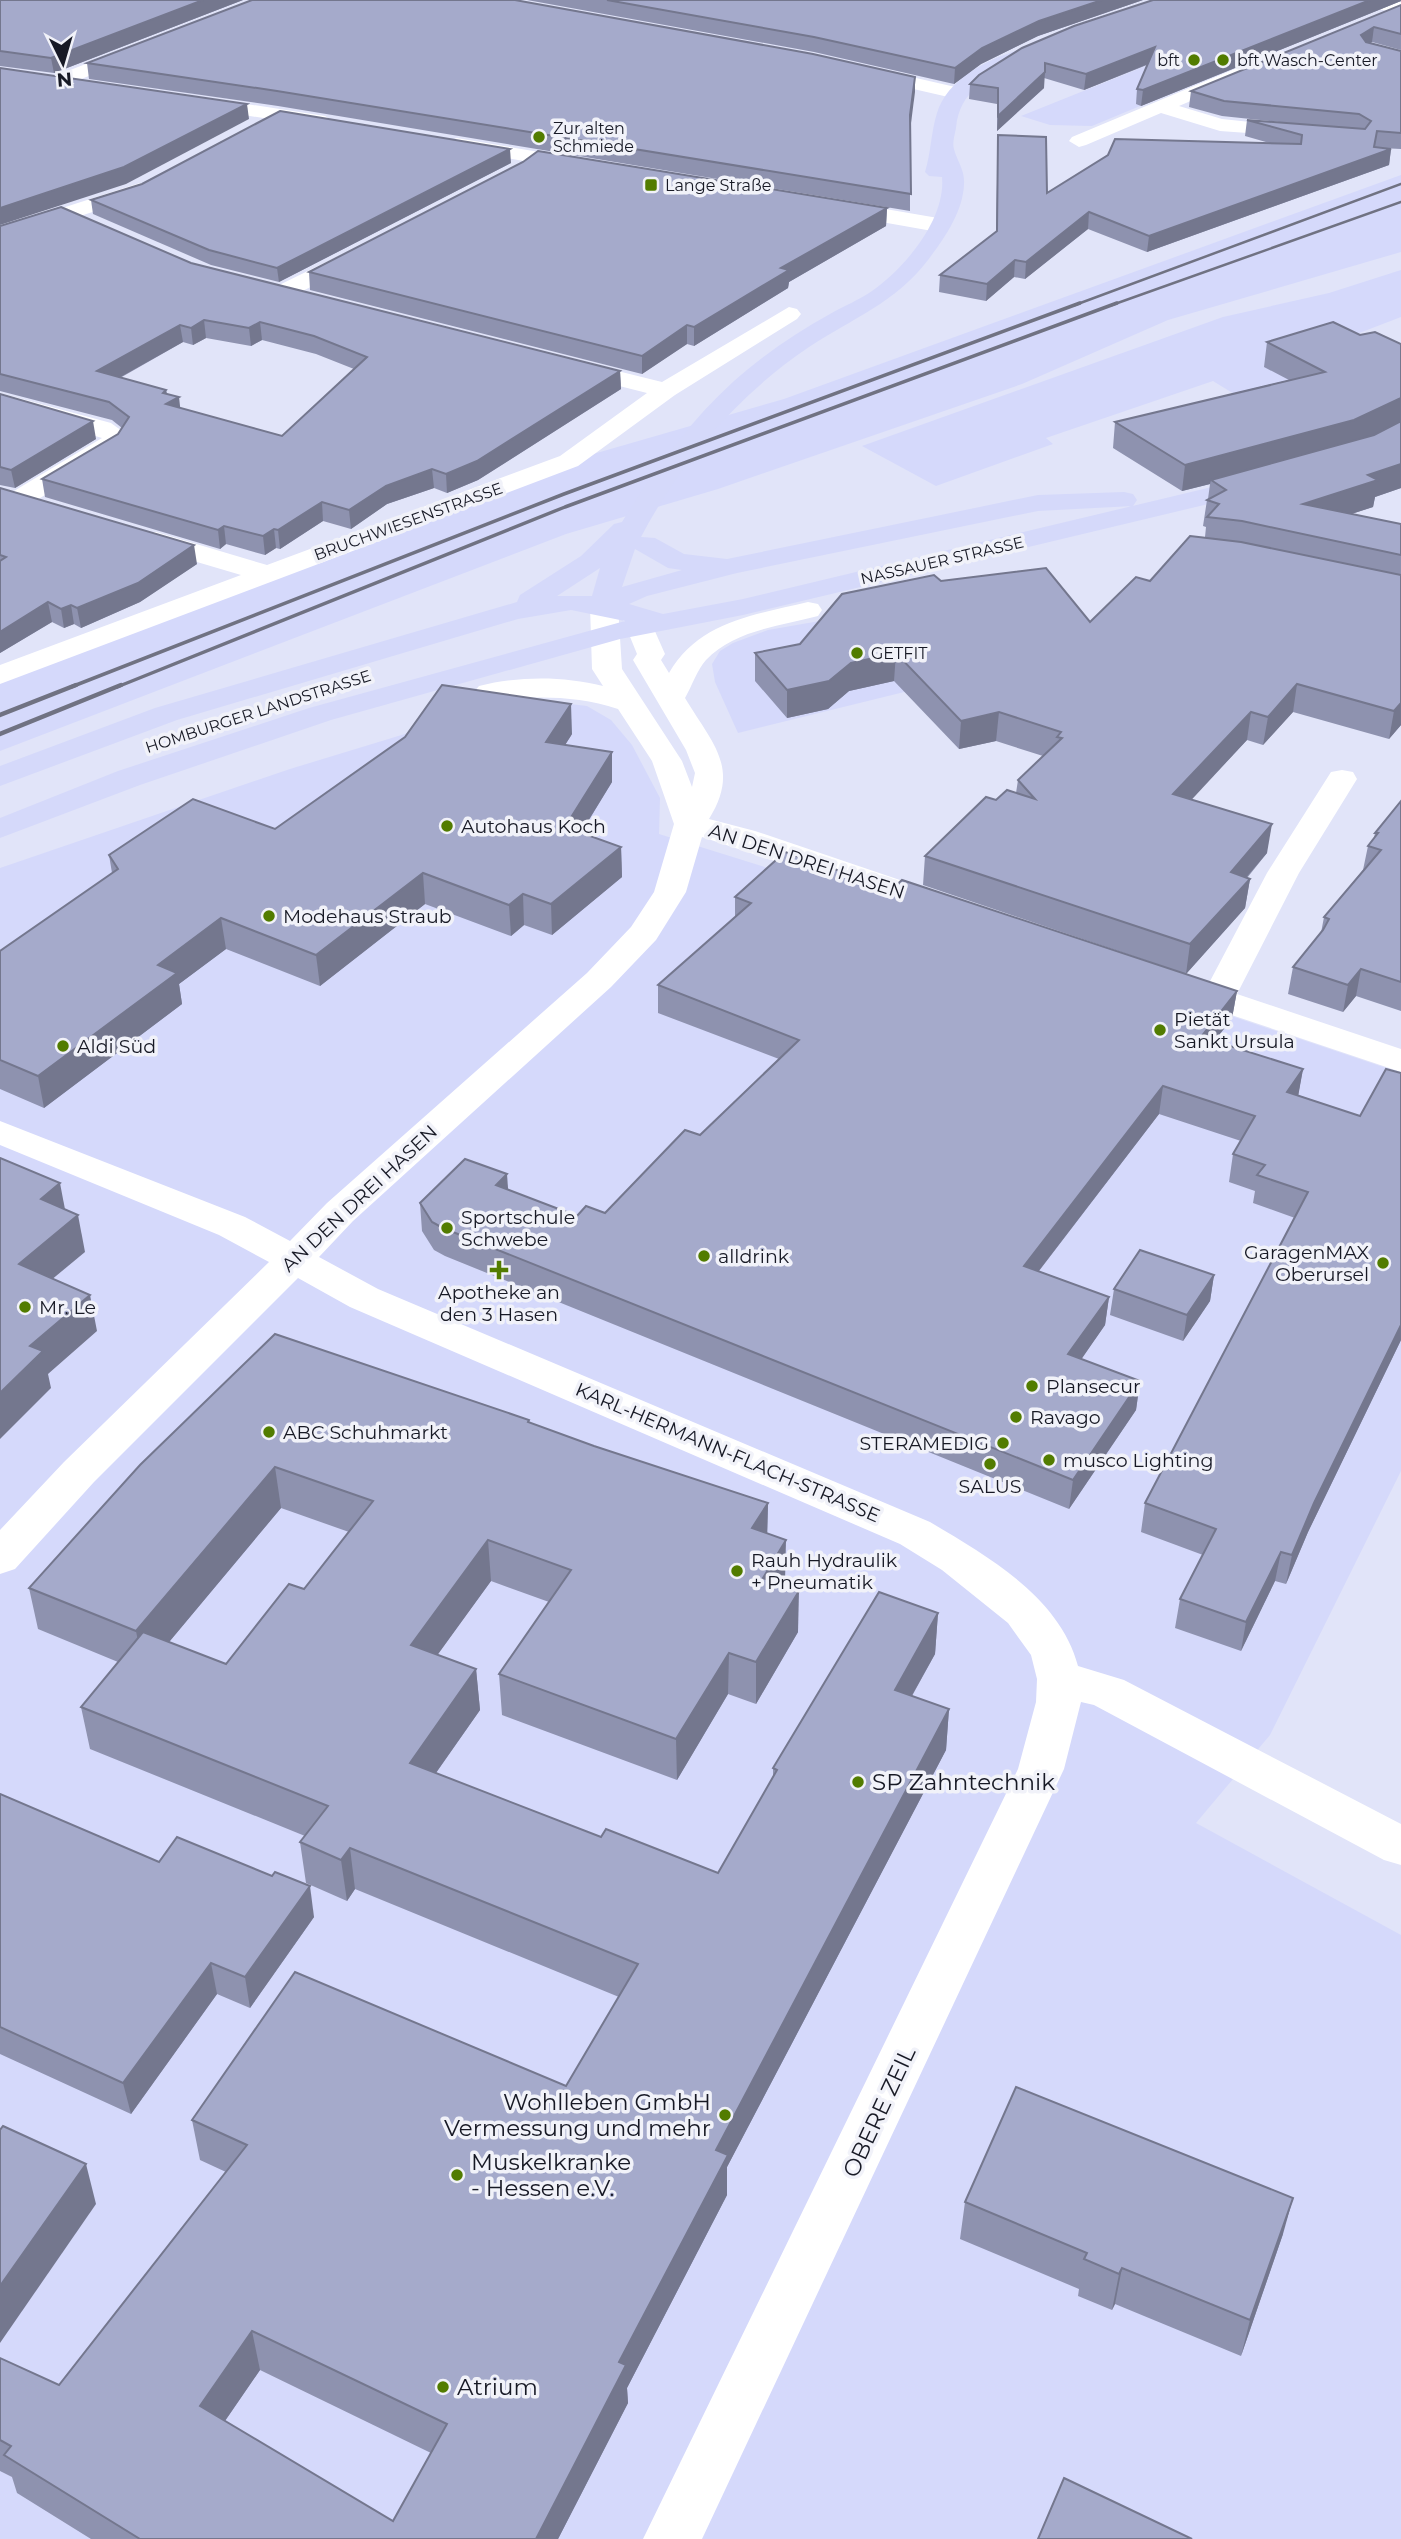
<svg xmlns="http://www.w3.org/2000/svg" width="1401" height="2539" viewBox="0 0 1401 2539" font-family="Montserrat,sans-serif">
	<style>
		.built { fill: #d5d9fb }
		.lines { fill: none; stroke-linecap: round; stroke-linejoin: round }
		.minor { fill: #fff; fill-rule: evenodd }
		.major { fill: #d5d9fa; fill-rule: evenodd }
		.rail-far2 { stroke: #707282; stroke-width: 2.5 }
		.rail-far1 { stroke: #707282; stroke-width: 3.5 }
		.rail { stroke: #707282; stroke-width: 4.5 }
		.wall { fill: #8e92af; fill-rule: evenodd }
		.shaded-wall { fill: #74778e }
		.building { fill: #a5aacb; stroke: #74778e; stroke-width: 2; fill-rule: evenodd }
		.poi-dot { fill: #527c00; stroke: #f1f2f9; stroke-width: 2.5 }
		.labels { text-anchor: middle; stroke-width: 7; stroke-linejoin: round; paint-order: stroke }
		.far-poi-label { font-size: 16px; fill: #171925; stroke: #f1f2f9; text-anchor: start }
		.far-street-label { font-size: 16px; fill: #171925; stroke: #f1f2f9 }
		.poi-label { font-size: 19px; fill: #171925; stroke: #f1f2f9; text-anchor: start }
		.street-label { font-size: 19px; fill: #171925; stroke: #f1f2f9 }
		.near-poi-label { font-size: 23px; fill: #171925; stroke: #f1f2f9; text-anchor: start }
		.near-street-label { font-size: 23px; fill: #171925; stroke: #f1f2f9 }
	</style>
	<rect width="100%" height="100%" fill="#e1e4f9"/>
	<g class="built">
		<polygon points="1278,13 1330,27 1092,126 1050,125 1021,116"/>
		<polygon points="1401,175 1401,252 1168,320 1022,384 718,489 566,534 0,751 0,675 569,461 784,399"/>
		<polygon points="1401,270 1401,317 1328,345 1299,434 1213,381 1046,438 1053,444 936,486 862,446 1223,317 1329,293"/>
		<polygon points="946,599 1014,665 738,733 715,682 712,664 720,651 733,643 768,630"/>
		<polygon points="536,700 587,706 611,720 632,745 660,798 659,834 1097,971 1401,1073 1401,1471 1270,1735 1196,1823 1401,1935 1401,2539 0,2539 0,868 290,769 477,712"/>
	</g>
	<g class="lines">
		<g class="minor">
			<polygon points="1354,0 1401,2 1401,14 1356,4"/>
			<polygon points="135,45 142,47 145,51 142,55 66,85 59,87 49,81 52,77"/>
			<polygon points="864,66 964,89 967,93 957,99 857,76 854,72"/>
			<polygon points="1237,68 1244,70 1247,74 1244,78 1179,106 1222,119 1299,127 1306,129 1309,133 1306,137 1220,131 1161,113 1086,145 1079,147 1069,141 1072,137"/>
			<polygon points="195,96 325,116 335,122 325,128 188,106 185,102 188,98"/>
			<polygon points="457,138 581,159 592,165 581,171 450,148 447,144 450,140"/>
			<polygon points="140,183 148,184 151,189 148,194 0,242 0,228"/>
			<polygon points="833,200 938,218 949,225 938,232 825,212 822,207 825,202"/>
			<polygon points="357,247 365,249 368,254 365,259 289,298 273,298 269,293 273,288"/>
			<polygon points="789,307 797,309 801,314 797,319 675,395 578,466 0,684 0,665 241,575 136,544 133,538 136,532 156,532 267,565 560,456 647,393 560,371 557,366 560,361 569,359 662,382"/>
			<polygon points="0,393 111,423 129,436 119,450 27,506 9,506 5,500 9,494 102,438 0,408"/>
			<path d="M604,598L614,600L618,606L622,669L682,761L692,787L695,773L686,750L633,660L637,654L622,617L626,611L636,609L646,611L665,654L661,660L669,673C699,621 754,615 808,602L818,604L822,610L818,616C781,626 734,630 706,660C697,670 692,686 685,698C712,743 741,768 709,819L755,831L953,898L957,905L953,912L941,915L929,912L702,837L686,892L656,940L611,987L353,1221L319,1257L378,1289L930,1522C987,1556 1060,1597 1078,1666L1124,1680L1401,1824V1865L1384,1860L1094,1705L1081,1702L1064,1769L702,2539H643L1018,1769L1036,1702L1037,1679L1031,1655L1008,1623L942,1570L900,1544L350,1307L298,1278L94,1482L15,1569L0,1574V1530L64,1462L269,1262L219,1235L0,1145V1121L245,1217L290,1241L327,1203L587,973L631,927L654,892L674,824L652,761L618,709C574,695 534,696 489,701L479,698L474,692L479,686C519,676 563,676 603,686L592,669L590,606L594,600Z"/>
			<polygon points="1342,770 1353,772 1357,779 1299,873 1237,994 1401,1049 1401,1072 1172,995 1167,988 1172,981 1184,978 1208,985 1267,873 1331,772"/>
		</g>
		<path class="major" d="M1026,48L1033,50L1036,54L1033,58C998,74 960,84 956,128C955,134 952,143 954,149C957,161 965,170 964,184C963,212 944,239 928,260C895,303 853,318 809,347C738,395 681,461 641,537L655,538L684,554L727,559L1038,495L1124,492L1133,494L1137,500L1133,506L1038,511L737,573L647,596L629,604L663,614L743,599L1258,476L1267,478L1271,484L1267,490L743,615L620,639L331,720L140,785L0,838V818L118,771L309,708L625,621L571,610L518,619L177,720L0,786V766L155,708L517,602L520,595L581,556L614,524L622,522C653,471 690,421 734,381C763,355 796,333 830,314C844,306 859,300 872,291C905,268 946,219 942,177L929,176L925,172C931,153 931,132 937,113C948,77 992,57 1026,48ZM635,549L668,568L682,570L622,587ZM600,568L592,596H557Z"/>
		<g class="rail-far2">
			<polyline points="1075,305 1401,184"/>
			<polyline points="1112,305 1401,202"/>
		</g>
		<g class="rail-far1">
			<polyline points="71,687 564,494 1080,303"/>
			<polyline points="117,687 565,507 1117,303"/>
		</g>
		<g class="rail">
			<polyline points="0,715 76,685"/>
			<polyline points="0,734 121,685"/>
		</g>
	</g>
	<g class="wall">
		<polygon points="0,0 243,0 54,73 0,66"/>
		<polygon points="527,0 1143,0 1038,36 981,64 954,84 814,52"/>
		<polygon points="1153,0 1401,0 1401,1 1141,106 1136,104 1137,89 1147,65 1084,90 1044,78 1044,88 997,131 997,104 969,99 970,84"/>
		<polygon points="1401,5 1401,50 1372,42 1370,43 1401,51 1401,149 1381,148 1391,149 1389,165 1147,252 1088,229 1025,279 1014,277 986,301 939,292 940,275 996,232 998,135 1047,193 1273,144 1245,136 1247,120 1289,123 1222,116 1189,107 1191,91"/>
		<polygon points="87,63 915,77 910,124 910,211 278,106 89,79"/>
		<polygon points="511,163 279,282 211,265 93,214 91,200"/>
		<polygon points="887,208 886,226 789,282 788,288 694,346 687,344 642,374 310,290 309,272"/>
		<path d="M0,226L191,263L620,371L621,389L478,480L447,493L434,488L387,504L351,529L323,521L280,549L276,548L265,555L226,544L220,549L45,497L42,479L118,434L122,428L112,420L0,391ZM206,338L251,346L262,340L316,354L354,369L282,436L180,408L167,394L166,390L120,378L183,342L193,345Z"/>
		<polygon points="1360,335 1401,344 1401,488 1375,497 1373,507 1351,514 1401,524 1401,725 1389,739 1293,712 1263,745 1247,740 1191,799 1267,853 1247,878 1250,879 1245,908 1186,974 923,885 925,856 996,800 1016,793 1018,780 1043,756 996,741 959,749 894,681 849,691 828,709 787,718 755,681 755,653 800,644 941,581 1090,622 1150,581 1205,537 1206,527 1203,526 1207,500 1208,499 1210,484 1182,491 1113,448 1115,422 1289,380 1264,367 1267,342"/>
		<polygon points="0,394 96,439 15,488 0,485"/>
		<polygon points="0,488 197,564 140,602 81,628 74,624 64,628 52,622 0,653"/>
		<polygon points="572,734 565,745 612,782 581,833 621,847 622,877 552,935 524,925 511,936 425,904 320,986 226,949 179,984 182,1004 44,1108 0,1089 0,951 112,873 109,855 275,829"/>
		<polygon points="1401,801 1401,1011 1356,996 1343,1012 1288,994 1293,967 1321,933 1324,917 1363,870 1368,846 1374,838 1375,833"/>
		<polygon points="892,889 1237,991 1232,1018 1215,1041 1303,1069 1298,1095 1360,1116 1401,1073 1401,1340 1308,1532 1286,1584 1275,1581 1241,1651 1175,1628 1180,1599 1203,1555 1141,1532 1145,1503 1295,1218 1253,1203 1255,1191 1229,1182 1233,1154 1241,1141 1159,1114 1039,1271 1109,1297 1105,1325 1081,1359 1140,1381 1136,1410 1069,1509 445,1256 434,1250 422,1231 420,1203 508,1190 577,1216 605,1213 700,1135 779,1059 658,1013 658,985 735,917 735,897"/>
		<polygon points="1214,1275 1210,1301 1183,1341 1110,1315 1114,1289"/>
		<path d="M530,1423L594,1446L768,1503L767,1533L785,1581L783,1585L798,1632L756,1704L728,1694L677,1780L502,1715L499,1674L549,1602L491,1581L437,1655L476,1669L480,1710L436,1773L601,1837L718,1873L773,1777V1768L938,1613L935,1654L912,1696L949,1709L946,1750L727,2167V2195L627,2388L628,2403L558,2539H91L17,2493L12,2477L0,2471V2358L59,2385L226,2172L200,2160L192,2120L566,2086L619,1997L355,1889L347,1901L306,1883L300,1842L305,1836L90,1749L81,1707L118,1662L38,1629L29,1588L140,1465ZM281,1508L349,1532L304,1589L226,1664L169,1642ZM260,2370L431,2453L393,2521L225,2421Z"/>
		<polygon points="0,1794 159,1862 314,1917 250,2008 217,1994 131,2114 0,2054"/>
		<polygon points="965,2202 1283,2234 1241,2356 1115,2304 1112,2310 1078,2296 1079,2289 960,2239"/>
	</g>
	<g class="shaded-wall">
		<polygon points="203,0 243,0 54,73 51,58"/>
		<polygon points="1102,0 1143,0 1038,36 981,64 954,84 955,68 982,48 1039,21"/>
		<polygon points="1370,0 1401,0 1401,1 1141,106 1143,90"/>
		<polygon points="1374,27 1372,42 1358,50 1361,35"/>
		<polygon points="1155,47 1153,62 1084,90 1086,74"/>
		<polygon points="1045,72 1044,88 997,131 998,116"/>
		<polygon points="915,77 915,92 910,131 910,115"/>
		<polygon points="247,104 249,119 126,184 0,225 0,208"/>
		<polygon points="510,149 511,163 279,282 277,268"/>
		<polygon points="1391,149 1389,165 1147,252 1149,236"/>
		<polygon points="887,208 886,226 789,282 788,288 694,346 694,327 781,268"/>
		<polygon points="1089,212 1088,229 1025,279 1026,262"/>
		<polygon points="1015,260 1014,277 986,301 987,284"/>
		<polygon points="204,320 206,338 193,345 191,328"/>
		<polygon points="260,322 262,340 251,346 249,328"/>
		<polygon points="180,325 183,342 99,389 97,371"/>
		<polygon points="687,325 687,344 642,374 642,356"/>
		<polygon points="620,371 621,389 478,480 447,493 446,474"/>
		<polygon points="166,390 168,403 179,397 181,415 169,422 163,393"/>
		<polygon points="1401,398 1401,422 1350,446 1211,480 1210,484 1182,491 1185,465"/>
		<polygon points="93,421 96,439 15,488 11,470"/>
		<polygon points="1401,464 1401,488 1375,497 1373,507 1299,531 1303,504 1368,475"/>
		<polygon points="432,469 434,488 387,504 351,529 349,510 386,486"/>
		<polygon points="322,502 323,521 280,549 278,530"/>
		<polygon points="224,526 226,544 220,549 218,530"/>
		<polygon points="274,529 276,548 265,555 263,536"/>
		<polygon points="194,545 197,564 140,602 81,628 77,608"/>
		<polygon points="48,602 52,622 0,653 0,632"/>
		<polygon points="71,605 74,624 64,628 61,609"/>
		<polygon points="896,653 894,681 849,691 828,709 787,718 787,690 851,663"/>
		<polygon points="1297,684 1293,712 1263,745 1268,717"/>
		<polygon points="1401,703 1401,725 1389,739 1394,711"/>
		<polygon points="571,704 572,734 548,772 546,742"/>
		<polygon points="999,712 996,741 959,749 961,721"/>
		<polygon points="1251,712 1247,740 1170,823 1173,794"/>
		<polygon points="612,752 612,782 566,857 565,827"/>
		<polygon points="1272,824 1267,853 1226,901 1231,872"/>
		<polygon points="621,847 622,877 552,935 551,904"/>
		<polygon points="423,873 425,904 320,986 316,955"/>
		<polygon points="1250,879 1245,908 1186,974 1190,944"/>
		<polygon points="523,894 524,925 511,936 509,905"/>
		<polygon points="221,918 226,949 179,984 182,1004 44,1108 38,1076 158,965"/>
		<polygon points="1361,969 1356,996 1343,1012 1348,985"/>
		<polygon points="1237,991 1232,1018 1197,1064 1201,1037"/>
		<polygon points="1303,1069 1298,1097 1287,1092"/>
		<polygon points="1163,1086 1159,1114 1021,1294 1024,1266"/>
		<polygon points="507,1174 509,1202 496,1185"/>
		<polygon points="60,1183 67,1220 41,1199"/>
		<polygon points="78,1215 85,1252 27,1300 19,1264"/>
		<polygon points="1214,1275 1210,1301 1183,1341 1187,1315"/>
		<polygon points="90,1295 97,1331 48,1374 51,1388 0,1439 0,1393 30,1346"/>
		<polygon points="1109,1297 1105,1325 1065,1383 1068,1354"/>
		<polygon points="1401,1325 1401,1340 1308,1532 1286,1584 1292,1555 1314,1503"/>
		<polygon points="1140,1381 1136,1410 1069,1509 1073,1480"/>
		<polygon points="275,1467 281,1508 144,1672 136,1631"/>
		<polygon points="768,1503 767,1544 752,1528"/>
		<polygon points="488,1540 491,1581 415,1686 411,1645"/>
		<polygon points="786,1540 785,1581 762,1620 763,1578"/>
		<polygon points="1281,1552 1275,1581 1241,1651 1246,1622"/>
		<polygon points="799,1591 798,1632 756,1704 756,1662"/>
		<polygon points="938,1613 935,1654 892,1731 895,1690"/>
		<polygon points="729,1653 728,1694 677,1780 676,1739"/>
		<polygon points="476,1669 480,1710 414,1804 410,1763"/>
		<polygon points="949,1709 946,1750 727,2167 727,2195 627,2388 628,2403 558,2539 536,2539 619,2362 716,2150"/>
		<polygon points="350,1848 355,1889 347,1901 341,1860"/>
		<polygon points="310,1886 314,1917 250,2008 245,1977"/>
		<polygon points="211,1963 217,1994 131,2114 123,2083"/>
		<polygon points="86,2164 96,2204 0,2343 0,2286"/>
		<polygon points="1293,2198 1283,2234 1241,2356 1250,2320"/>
		<polygon points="1122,2268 1115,2304 1112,2310 1119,2274"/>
		<polygon points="252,2331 260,2370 209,2444 200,2406"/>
	</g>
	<g class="building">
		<polygon points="0,0 203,0 51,58 0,51"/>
		<polygon points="252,0 515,0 813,54 915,77 910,115 911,194 277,91 87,63"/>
		<polygon points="607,0 1102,0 1039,21 982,48 955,68 814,37"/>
		<polygon points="1153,0 1370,0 1143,90 1137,89 1155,47 1086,74 1045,63 1045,72 998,116 998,88 970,84 979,75 1022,48 1074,26"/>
		<polygon points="1401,5 1401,34 1374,27 1361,35 1366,42 1401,51 1401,133 1377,131 1374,147 1391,149 1149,236 1089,212 1026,262 1015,260 987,284 940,275 997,231 998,135 1046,137 1047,193 1108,155 1115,139 1301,144 1302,135 1247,120 1365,129 1371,121 1359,114 1224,101 1191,91"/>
		<polygon points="0,68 247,104 124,167 0,208"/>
		<polygon points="280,111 510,149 277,268 209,250 91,200 142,184"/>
		<polygon points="538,151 887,208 781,268 789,270 694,327 687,325 642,356 309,272 523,162"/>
		<path d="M61,207L191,263L620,371L477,461L446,474L432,469L386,486L349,510L322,502L278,530L274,529L263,536L224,526L218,530L42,479L118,434L129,417L109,402L0,374V226ZM204,320L249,328L260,322L314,336L367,357L282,436L166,404L179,397L163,393L166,390L97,371L180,325L191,328Z"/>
		<polygon points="1333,322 1360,335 1375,332 1401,344 1401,398 1354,420 1185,465 1115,422 1325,372 1267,342"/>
		<polygon points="0,394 93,421 11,470 0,467"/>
		<polygon points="1401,421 1401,464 1368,475 1378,480 1303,504 1401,524 1401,555 1242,521 1207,517 1219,504 1207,500 1226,490 1211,480 1374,435"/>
		<polygon points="0,488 194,545 138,583 77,608 71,605 61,609 48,602 0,632 0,561 6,557 0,555"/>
		<polygon points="1190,536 1241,542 1401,575 1401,703 1394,711 1297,684 1268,717 1251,712 1173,794 1272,824 1231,872 1250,879 1190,944 925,856 986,797 996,800 1007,790 1035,799 1018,780 1062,738 1057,737 1061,732 999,712 961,721 896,653 851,663 829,681 787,690 755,653 800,644 842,594 934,575 941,581 1046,568 1090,622 1136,577 1150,581"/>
		<polygon points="442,685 571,704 546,742 612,752 565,827 621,847 551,904 523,894 509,905 423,873 316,955 221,918 158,965 177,973 38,1076 0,1060 0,951 118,869 109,855 193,799 275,829 405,737"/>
		<polygon points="1401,801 1401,982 1361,969 1348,985 1293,967 1323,930 1329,919 1324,917 1381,850 1368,846 1378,833 1375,833"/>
		<polygon points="785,852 892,889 902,880 1237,991 1201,1037 1303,1069 1287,1092 1360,1116 1386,1069 1401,1073 1401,1325 1314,1503 1292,1555 1281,1552 1246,1622 1180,1599 1216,1529 1145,1503 1308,1192 1257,1175 1265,1165 1233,1154 1255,1116 1163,1086 1024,1266 1109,1297 1068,1354 1140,1381 1073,1480 443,1228 432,1222 420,1203 465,1159 507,1174 496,1185 577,1216 586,1206 605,1213 685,1130 700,1135 799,1040 658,985 751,903 735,897"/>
		<polygon points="0,1158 60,1183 41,1199 78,1215 19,1264 90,1295 30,1346 43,1351 0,1393"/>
		<polygon points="1140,1250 1214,1275 1187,1315 1114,1289"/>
		<path d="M275,1334L529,1420L528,1422L594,1446L768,1503L752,1528L786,1540L763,1578L799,1591L756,1662L729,1653L676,1739L499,1674L571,1570L488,1540L411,1645L476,1669L410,1763L601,1837L606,1829L718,1873L777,1770L773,1768L879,1592L938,1613L895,1690L949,1709L716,2150L728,2155L619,2362L626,2365L536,2539H140L4,2455L11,2446L0,2440V2358L59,2385L247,2145L192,2120L295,1972L566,2086L638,1964L350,1848L341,1860L300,1842L328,1806L81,1707L143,1632L226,1664L289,1584L304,1589L373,1501L275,1467L136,1631L29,1588L140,1465ZM252,2331L447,2424L393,2521L200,2406Z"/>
		<polygon points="0,1794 159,1862 177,1837 272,1876 275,1872 310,1886 245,1977 211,1963 123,2083 0,2027"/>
		<polygon points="1016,2087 1293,2198 1250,2320 1122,2268 1119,2274 1084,2259 1087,2253 965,2202"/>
		<polygon points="3,2126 86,2164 0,2286 0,2130"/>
		<polygon points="1064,2478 1192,2539 1038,2539"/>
	</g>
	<g class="poi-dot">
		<circle cx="1194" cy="60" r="7"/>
		<circle cx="1223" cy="60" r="7"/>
		<circle cx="539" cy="137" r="7"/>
		<rect x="644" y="178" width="14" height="14" rx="3.5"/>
		<circle cx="857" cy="653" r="7"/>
		<circle cx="447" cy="826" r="7"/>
		<circle cx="269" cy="916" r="7"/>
		<circle cx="1160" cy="1030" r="7"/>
		<circle cx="63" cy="1046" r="7"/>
		<circle cx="447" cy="1228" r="7"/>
		<circle cx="704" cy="1256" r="7"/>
		<circle cx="1383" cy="1263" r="7"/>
		<path d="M495.5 1259.5h7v7h7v7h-7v7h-7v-7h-7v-7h7z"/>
		<circle cx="25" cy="1307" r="7"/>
		<circle cx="1032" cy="1386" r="7"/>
		<circle cx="1016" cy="1417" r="7"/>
		<circle cx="269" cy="1432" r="7"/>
		<circle cx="1003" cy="1443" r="7"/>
		<circle cx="1049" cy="1460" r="7"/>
		<circle cx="990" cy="1464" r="7"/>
		<circle cx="737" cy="1571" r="7"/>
		<circle cx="858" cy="1782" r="7"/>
		<circle cx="725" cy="2115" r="7"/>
		<circle cx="457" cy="2175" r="7"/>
		<circle cx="443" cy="2387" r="7"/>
	</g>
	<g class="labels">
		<g class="far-poi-label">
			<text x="1180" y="66" text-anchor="end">bft</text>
			<text x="1237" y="66">bft Wasch-Center</text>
			<text x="553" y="134">Zur alten<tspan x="553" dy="18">Schmiede</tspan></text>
			<text x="665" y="191">Lange Straße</text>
			<text x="871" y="659">GETFIT</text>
		</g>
		<g class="far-street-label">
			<text transform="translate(408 521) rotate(-20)" y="6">BRUCHWIESENSTRASSE</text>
			<text transform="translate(942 560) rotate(-13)" y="6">NASSAUER STRASSE</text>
			<text transform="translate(258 711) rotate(-18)" y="6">HOMBURGER LANDSTRASSE</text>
		</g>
		<g class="poi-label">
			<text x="461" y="833">Autohaus Koch</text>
			<text x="283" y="923">Modehaus Straub</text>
			<text x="1174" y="1026">Pietät<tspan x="1174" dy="22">Sankt Ursula</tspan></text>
			<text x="77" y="1053">Aldi Süd</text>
			<text x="461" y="1224">Sportschule<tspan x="461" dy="22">Schwebe</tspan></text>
			<text x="1369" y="1259" text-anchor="end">GaragenMAX<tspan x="1369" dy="22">Oberursel</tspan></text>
			<text x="718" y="1263">alldrink</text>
			<text x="499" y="1299" text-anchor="middle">Apotheke an<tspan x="499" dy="22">den 3 Hasen</tspan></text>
			<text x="39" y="1314">Mr. Le</text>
			<text x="1046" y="1393">Plansecur</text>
			<text x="1030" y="1424">Ravago</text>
			<text x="283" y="1439">ABC Schuhmarkt</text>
			<text x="989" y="1450" text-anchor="end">STERAMEDIG</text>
			<text x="1063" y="1467">musco Lighting</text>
			<text x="990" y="1493" text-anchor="middle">SALUS</text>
			<text x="751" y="1567">Rauh Hydraulik<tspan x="751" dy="22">+ Pneumatik</tspan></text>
		</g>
		<g class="street-label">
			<text transform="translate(807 861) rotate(18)" y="7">AN DEN DREI HASEN</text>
			<text transform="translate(359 1198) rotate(-43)" y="7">AN DEN DREI HASEN</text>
			<text transform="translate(728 1452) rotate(23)" y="7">KARL-HERMANN-FLACH-STRASSE</text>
		</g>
		<g class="near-poi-label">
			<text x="872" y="1790">SP Zahntechnik</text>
			<text x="711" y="2110" text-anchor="end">Wohlleben GmbH<tspan x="711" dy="26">Vermessung und mehr</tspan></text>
			<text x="471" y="2170">Muskelkranke<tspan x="471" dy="26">- Hessen e.V.</tspan></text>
			<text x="457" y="2395">Atrium</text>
		</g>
		<g class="near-street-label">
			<text transform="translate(879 2112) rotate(-65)" y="8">OBERE ZEIL</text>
		</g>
	</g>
	<g transform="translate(63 63) rotate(175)" stroke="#f1f2f9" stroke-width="5" paint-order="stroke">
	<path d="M0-5L12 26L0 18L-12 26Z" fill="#171925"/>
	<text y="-10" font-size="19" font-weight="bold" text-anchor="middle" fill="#171925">N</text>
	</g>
</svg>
